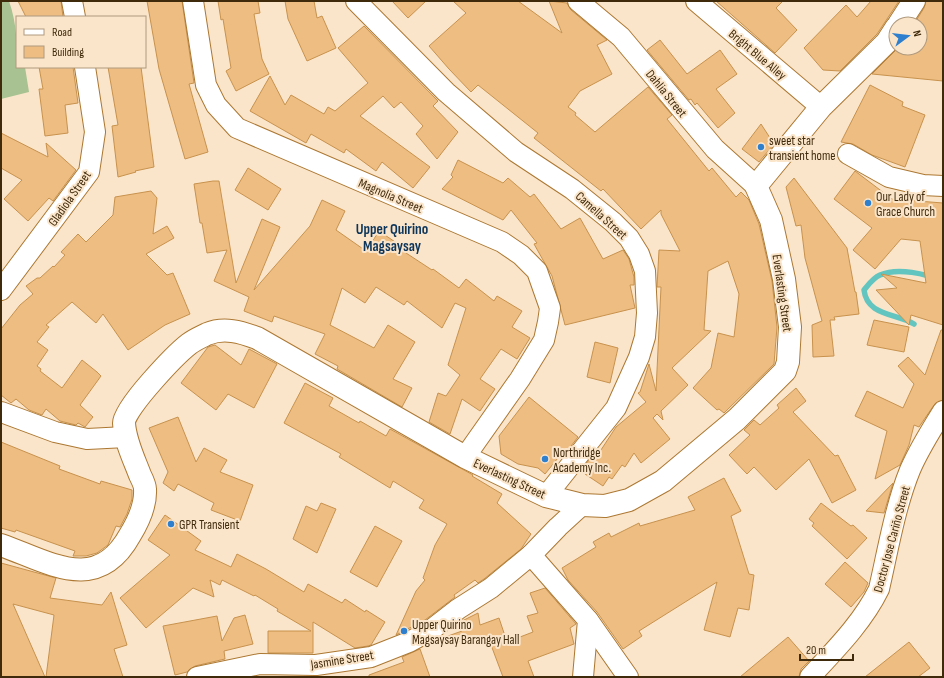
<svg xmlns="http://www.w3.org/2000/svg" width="944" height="678" viewBox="0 0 944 678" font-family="'Sofia Sans Condensed',sans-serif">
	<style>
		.green { fill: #a8c292 }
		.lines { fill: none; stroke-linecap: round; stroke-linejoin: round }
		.stream { stroke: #62c5c0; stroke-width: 5.5 }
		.building { fill: #edbd82; stroke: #c8924d }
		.street-casing { stroke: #ac7832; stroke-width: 22 }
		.secondary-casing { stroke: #ac7832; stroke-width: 24 }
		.street { stroke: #fff; stroke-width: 20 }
		.secondary { stroke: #fff; stroke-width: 22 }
		.poi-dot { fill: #2e80cf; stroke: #fbe5ca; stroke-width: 1.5 }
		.labels { text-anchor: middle; stroke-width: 4; stroke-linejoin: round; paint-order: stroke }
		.street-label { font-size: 13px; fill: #402a0c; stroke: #fbe5ca }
		.poi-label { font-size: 13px; fill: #402a0c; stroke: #fbe5ca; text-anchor: start }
		.quarter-label { font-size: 15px; font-weight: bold; fill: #0d355a; stroke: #fbe5ca }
	</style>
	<rect width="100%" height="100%" fill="#fbe5ca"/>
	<path class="green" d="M1,1H9C17,24 17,43 17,67H25L29,92L1,99Z"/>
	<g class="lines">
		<path class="stream" d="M914,324C896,313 867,316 864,290C869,284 873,278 880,275C898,267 926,274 943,281"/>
	</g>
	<g class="building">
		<polygon points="18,1 61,1 63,17 26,17"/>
		<polygon points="147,1 182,1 194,83 189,84 208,152 185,159 159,69"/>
		<polygon points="218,1 258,1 260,13 254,14 262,59 269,74 236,91 226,71 231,68 223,19 221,20"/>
		<polygon points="285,1 314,1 317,18 322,16 336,48 307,61 288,19"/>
		<polygon points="392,1 426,1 408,18"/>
		<polygon points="453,1 518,1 562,33 549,1 567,3 571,10 607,40 597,45 612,74 580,91 568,107 576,113 575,115 595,132 648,87 672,115 667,119 709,171 712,168 736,197 741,192 749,200 759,224 772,281 777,327 774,364 724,413 719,409 717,410 693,388 711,368 718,333 734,337 739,294 728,261 708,271 704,330 711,331 672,368 688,385 661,411 663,420 657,414 653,418 670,439 641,463 634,453 625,467 622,465 612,479 609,477 603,486 585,474 586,472 582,469 596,451 599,453 616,427 646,402 638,393 640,392 649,364 656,391 661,287 657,287 659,250 680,251 661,214 661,210 641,229 603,189 601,191 534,138 538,133 478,85 471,92 449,69 429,46 466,13"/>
		<polygon points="716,1 783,1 776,8 797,30 775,53"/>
		<polygon points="871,1 899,1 877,34 840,71 823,70 804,48 846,5 857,17"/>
		<polygon points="926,1 943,1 943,81 872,74 898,48 920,48 920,24 914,24 924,8"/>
		<polygon points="364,26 438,101 433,106 458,132 437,159 416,134 423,126 401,102 394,108 383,96 360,116 430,167 413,188 382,162 376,171 346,149 344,153 311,134 306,143 250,111 270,76 285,105 291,95 324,114 328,107 335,111 368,83 338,48"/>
		<polygon points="660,40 687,74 720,50 737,74 716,89 735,113 718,128 697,103 695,105 691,99 689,100 647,50"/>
		<polygon points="39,67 73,67 78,103 65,105 68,133 45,136 39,89 43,89"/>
		<polygon points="108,67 141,67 154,167 135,171 136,172 118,177 112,126 118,125"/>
		<polygon points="870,85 903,102 902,106 925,115 905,167 872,155 853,144 841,142"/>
		<polygon points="761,124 774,144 759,162 742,149"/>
		<polygon points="1,133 48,157 46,143 76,170 53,201 49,198 28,221 4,199 22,180 1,168"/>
		<polygon points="458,160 503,183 508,178 530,197 534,194 561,229 580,218 603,259 623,250 629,259 634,277 634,285 630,285 635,308 565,325 552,276 534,244 537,243 511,210 503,220 442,189 453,177 451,175"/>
		<polygon points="248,168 281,189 268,210 235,190"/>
		<polygon points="855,171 892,199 943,203 943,325 911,315 909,325 876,290 897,288 881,274 926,283 920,241 901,239 875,269 853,250 872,228 834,199"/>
		<polygon points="794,178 847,248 855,292 856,292 859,314 834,317 835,320 830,320 834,356 813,357 812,325 822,321 805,258 801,225 796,226 786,187"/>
		<polygon points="213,181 219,181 236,283 262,219 280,227 254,290 310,226 322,200 345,211 336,230 366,251 379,231 404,248 403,251 432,270 433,269 459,288 466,279 494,301 497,296 522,311 512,327 530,338 517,359 501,349 480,379 495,389 480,411 462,399 450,434 429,422 438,393 446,396 460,375 448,365 466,308 455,303 442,328 407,301 404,305 376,287 365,303 342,288 330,325 374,348 388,325 415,342 393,379 412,388 402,407 337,369 338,366 315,354 325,334 274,316 272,322 244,311 249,297 214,281 227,250 207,253 202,223 200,223 194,184"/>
		<polygon points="151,191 157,198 153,234 167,226 174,238 146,254 167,275 173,273 190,314 165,325 128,350 103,314 96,323 72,302 46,325 49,327 37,342 48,350 37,366 41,369 40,371 62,388 82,360 97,372 101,376 80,405 93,417 85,427 78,423 76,425 60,421 46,409 42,415 29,410 16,399 11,403 1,395 1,329 20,305 33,294 26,286 37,278 40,278 53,266 54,267 65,255 61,252 78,234 86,242 113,215 115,197"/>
		<polygon points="874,320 909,327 904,352 867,345"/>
		<polygon points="941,330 943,330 943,400 934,405 919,427 914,425 909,445 900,465 875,479 887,431 855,416 867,391 903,408 914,384 898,366 908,357 925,375"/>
		<polygon points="595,342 618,348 610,383 587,377"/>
		<polygon points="215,345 241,365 249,349 277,364 254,408 228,394 216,410 181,383 208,347"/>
		<polygon points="305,383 333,398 329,406 359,423 360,421 386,436 390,429 473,475 472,476 502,494 497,503 531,534 521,549 484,579 478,583 475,580 454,595 455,597 425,620 396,635 416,591 425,580 423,578 435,545 447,524 419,508 424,500 393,481 390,488 339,457 341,454 284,423"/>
		<polygon points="796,388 806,401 793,412 835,456 838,455 856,490 832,503 809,459 776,490 754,467 747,474 729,455 750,435 744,430 754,420 760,425 779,408 777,405"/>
		<polygon points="529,397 578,437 564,455 562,453 545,474 538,468 518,464 501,454 499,436"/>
		<polygon points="178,417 196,462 204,448 227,460 220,472 253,485 240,521 211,510 214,503 178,484 174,491 163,483 168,472 149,428"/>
		<polygon points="1,442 60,466 59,469 100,484 101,481 132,490 132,499 127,514 120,527 116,526 108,545 97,553 86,556 73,556 75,551 16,530 15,532 1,528"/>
		<polygon points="724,478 741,511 731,516 749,574 754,575 749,610 738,608 730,637 704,630 717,582 639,631 642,636 623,649 597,612 568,580 562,568 596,547 593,542 609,533 611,537 639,523 640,526 695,510 688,497"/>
		<polygon points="893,483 884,513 866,511"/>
		<polygon points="321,503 336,509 317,553 293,539 306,506 317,511"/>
		<polygon points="821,503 851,526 853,525 867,538 847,559 812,526 814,523 809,519"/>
		<polygon points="165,515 201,541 195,550 231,567 237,554 266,569 304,592 308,584 342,603 345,599 365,612 366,610 385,622 371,645 368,646 355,648 313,622 313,653 268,653 268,631 311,631 277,611 278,609 255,595 254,596 222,580 220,585 210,580 214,597 193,588 146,628 120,598 170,555 148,540"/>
		<polygon points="375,526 402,541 377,587 350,572"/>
		<polygon points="845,562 868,583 864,592 851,607 825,584"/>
		<polygon points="1,563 56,578 50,598 102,605 111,592 127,645 114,649 123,677 46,677 54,615 13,604 45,677 1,677"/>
		<polygon points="545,588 576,624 570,628 574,644 528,661 534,677 503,677 488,637 450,643 448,636 462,631 460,622 478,613 480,625 499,618 507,642 533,632 527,616 538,613 530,593"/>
		<polygon points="245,615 253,644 224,651 225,659 195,666 187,672 175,675 163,626 217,616 222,641 234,618"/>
		<polygon points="788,637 809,661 801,669 799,677 740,677"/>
		<polygon points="909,642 930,668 918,677 865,677"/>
		<polygon points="420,649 430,677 369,677 369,675 404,662 402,657"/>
	</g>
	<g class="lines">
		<g class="street-casing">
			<g id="street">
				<polyline points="72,1 75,17"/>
				<polyline points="193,1 206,85 216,105 237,128 502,242 521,255 537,271 550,308 548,322 544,340 520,379 465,457"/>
				<polyline points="356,1 446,92 516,152 572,189 613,222 629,238 639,254 645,271 647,313 645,337 639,357 616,408 546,496"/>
				<polyline points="578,1 621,37 715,149 756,186"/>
				<polyline points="696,1 821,107"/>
				<polyline points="848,154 889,177 923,185 943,186"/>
				<polyline points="1,290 89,172 95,132 85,67"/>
				<polyline points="1,412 55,432 87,439 126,437"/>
				<polyline points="531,555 588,620 583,677"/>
				<polyline points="588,620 628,677"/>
				<polyline points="197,677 260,664 316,665 371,657 409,642 431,630 458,609 491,588 531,555 558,527 582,505"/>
				<path d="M810,677C835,650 863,622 879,589C888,550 895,507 910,470C919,449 931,430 943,411"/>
			</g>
		</g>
		<g class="secondary-casing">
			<g id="secondary">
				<polyline points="899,24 914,1"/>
				<path d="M1,545C49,562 97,595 130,535C138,522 146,505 145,489C145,485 142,479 140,475C134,459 125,441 124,423C124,408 176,354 189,344C194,340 201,337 207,334C224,327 241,332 257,338L465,457L546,496L582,505L605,506L629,500L663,481L737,419L785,371L788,362L790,327L784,279L771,220L756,186L821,107L887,42L896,28"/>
			</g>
		</g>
		<use href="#street" class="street"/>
		<use href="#secondary" class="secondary"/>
	</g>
	<g class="poi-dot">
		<circle cx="761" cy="147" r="4"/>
		<circle cx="868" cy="203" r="4"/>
		<circle cx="545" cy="459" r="4"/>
		<circle cx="171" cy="524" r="4"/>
		<circle cx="404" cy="631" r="4"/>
	</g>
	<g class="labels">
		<g class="street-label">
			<text transform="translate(758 54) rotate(40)" y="5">Bright Blue Alley</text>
			<text transform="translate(667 93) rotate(51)" y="5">Dahlia Street</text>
			<text transform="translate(391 195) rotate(23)" y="5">Magnolia Street</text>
			<text transform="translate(69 198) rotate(-55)" y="5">Gladiola Street</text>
			<text transform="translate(602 215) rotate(42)" y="5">Camella Street</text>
			<text transform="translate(783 293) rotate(82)" y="5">Everlasting Street</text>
			<text transform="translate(510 478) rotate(25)" y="5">Everlasting Street</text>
			<text transform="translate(891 539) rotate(-75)" y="5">Doctor Jose Cariño Street</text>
			<text transform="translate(342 659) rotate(-9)" y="5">Jasmine Street</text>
		</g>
		<g class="poi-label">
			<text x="769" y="145">sweet star<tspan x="769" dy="15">transient home</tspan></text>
			<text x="876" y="201">Our Lady of<tspan x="876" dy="15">Grace Church</tspan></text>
			<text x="553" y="457">Northridge<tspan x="553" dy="15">Academy Inc.</tspan></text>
			<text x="179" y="529">GPR Transient</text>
			<text x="412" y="629">Upper Quirino<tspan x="412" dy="15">Magsaysay Barangay Hall</tspan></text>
		</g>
		<g class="quarter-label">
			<text x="392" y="234">Upper Quirino<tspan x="392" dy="17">Magsaysay</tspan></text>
		</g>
	</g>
	<rect width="944" height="678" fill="none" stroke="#402a0c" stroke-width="4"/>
	<rect x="16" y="16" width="130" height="52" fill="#fbe5ca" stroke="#b09a7e"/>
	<rect x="24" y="29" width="20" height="6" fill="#ffffff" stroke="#b09a7e"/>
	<text x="52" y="36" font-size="12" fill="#402a0c">Road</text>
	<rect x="24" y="46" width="20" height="12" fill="#edbd82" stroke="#b09a7e"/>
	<text x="52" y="56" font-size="12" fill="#402a0c">Building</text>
	<g transform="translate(908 36) rotate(75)"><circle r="19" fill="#fbe5ca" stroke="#b09a7e"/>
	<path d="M0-3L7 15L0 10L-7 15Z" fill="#2e80cf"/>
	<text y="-6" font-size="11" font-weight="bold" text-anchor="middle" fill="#402a0c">N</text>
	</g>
	<path d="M800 654v6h53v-6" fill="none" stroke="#402a0c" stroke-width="2"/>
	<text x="806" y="654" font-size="12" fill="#402a0c" stroke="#fbe5ca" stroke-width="3" paint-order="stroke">20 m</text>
</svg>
